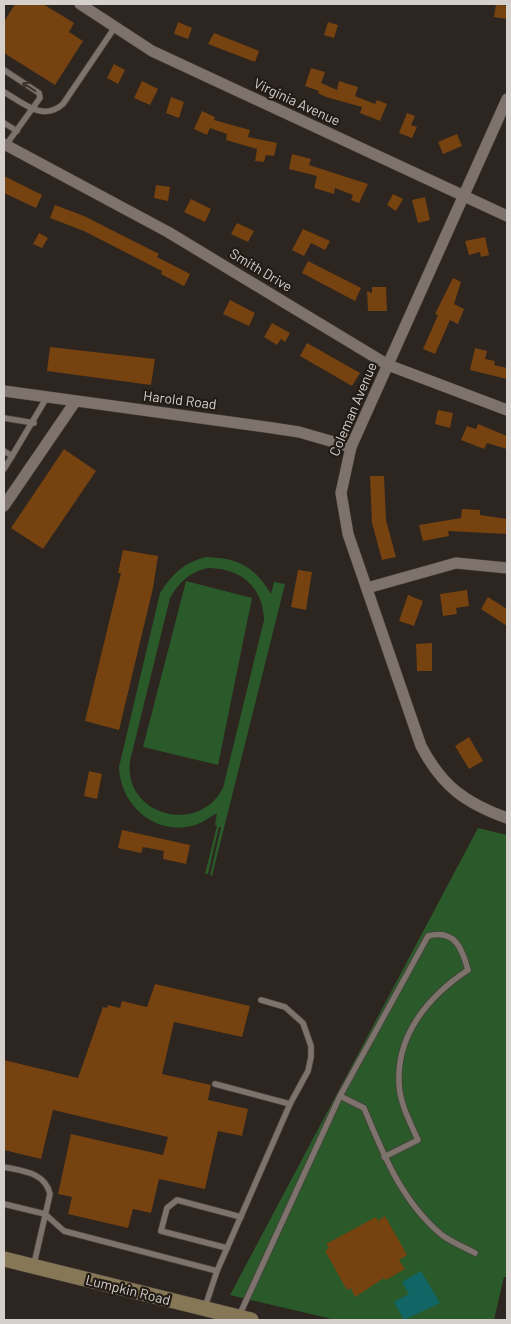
<svg xmlns="http://www.w3.org/2000/svg" width="511" height="1324" viewBox="0 0 511 1324" font-family="Barlow,sans-serif">
	<style>
		.green { fill: #2a592a; fill-rule: evenodd }
		.water { fill: #116565 }
		.building { fill: #754210 }
		.lines { fill: none; stroke-linecap: round; stroke-linejoin: round }
		.lane-casing { stroke: #47403c; stroke-width: 7 }
		.street-casing { stroke: #47403c; stroke-width: 12 }
		.secondary-casing { stroke: #47403c; stroke-width: 16 }
		.lane { stroke: #7d736c; stroke-width: 5.5 }
		.street { stroke: #7d736c; stroke-width: 11 }
		.secondary { stroke: #867756; stroke-width: 15 }
		.oneway { stroke: #3a322c }
		.labels { text-anchor: middle; stroke-width: 4.5; stroke-linejoin: round; paint-order: stroke }
		.street-label { font-size: 14px; fill: #d5d0cc; stroke: #231c16 }
	</style>
	<rect width="100%" height="100%" fill="#2d251f"/>
	<g class="green">
		<path d="M206,557C238,558 254,566 271,594L274,582L285,584L212,876L210,875L221,827H219L208,874H205L217,826L215,825L217,813C207,819 198,826 186,827C150,832 120,802 119,767L160,593C172,574 185,562 206,557ZM208,568C241,568 263,587 264,620L223,788C198,836 123,815 130,761L170,598C179,582 190,572 208,568Z"/>
		<polygon points="186,581 252,598 218,765 143,747"/>
		<polygon points="478,828 507,835 507,1277 504,1277 494,1320 336,1320 230,1295"/>
	</g>
	<polygon class="water" points="421,1271 440,1303 404,1320 394,1302 409,1294 402,1282"/>
	<g class="building">
		<polygon points="15,4 43,4 74,23 69,32 83,41 55,85 4,53 4,22"/>
		<polygon points="496,4 507,6 507,19 494,17"/>
		<polygon points="178,22 192,28 188,39 174,34"/>
		<polygon points="328,22 338,25 334,38 324,35"/>
		<polygon points="214,33 259,51 255,62 208,44"/>
		<polygon points="114,64 125,70 118,84 107,78"/>
		<polygon points="311,68 325,72 321,83 337,90 339,81 358,87 355,96 375,104 377,100 387,104 380,121 360,113 362,107 326,97 318,93 319,91 305,86"/>
		<polygon points="142,81 158,89 150,105 134,98"/>
		<polygon points="171,97 184,102 179,118 166,113"/>
		<polygon points="202,111 215,117 214,120 250,130 248,137 277,143 274,156 266,155 264,162 255,161 257,149 226,140 227,134 210,128 207,135 194,129"/>
		<polygon points="407,113 415,116 411,125 417,127 412,138 399,133"/>
		<polygon points="457,134 462,146 443,154 438,142"/>
		<polygon points="292,154 311,159 309,165 368,184 359,203 351,200 353,195 335,188 334,194 314,188 317,176 289,169"/>
		<polygon points="4,176 42,195 36,208 4,193"/>
		<polygon points="156,185 170,187 168,201 154,198"/>
		<polygon points="393,194 403,199 396,211 387,205"/>
		<polygon points="425,197 430,220 418,223 412,200"/>
		<polygon points="191,199 211,209 205,222 184,212"/>
		<polygon points="55,205 84,216 159,254 157,257 190,274 184,286 161,274 162,271 84,231 50,218"/>
		<polygon points="237,223 254,231 248,242 231,234"/>
		<polygon points="303,229 330,241 325,250 311,243 304,256 292,250"/>
		<polygon points="39,233 48,238 42,248 33,244"/>
		<polygon points="485,237 489,255 481,257 480,252 469,255 465,241"/>
		<polygon points="308,261 361,288 355,301 302,273"/>
		<polygon points="453,278 461,282 454,304 464,309 458,324 450,320 435,354 423,349 438,315 435,314"/>
		<polygon points="372,287 386,287 387,311 368,311 367,291 372,293"/>
		<polygon points="230,300 255,313 249,326 223,314"/>
		<polygon points="272,323 290,333 285,342 281,339 277,345 264,337"/>
		<polygon points="307,343 360,373 352,386 300,356"/>
		<polygon points="50,347 155,359 151,385 47,371"/>
		<polygon points="475,348 487,351 485,359 495,361 494,365 507,368 507,379 470,370"/>
		<polygon points="438,410 453,413 450,428 435,424"/>
		<polygon points="478,424 507,436 507,449 487,443 484,449 461,440 467,426 476,429"/>
		<polygon points="64,449 96,471 43,549 11,528"/>
		<polygon points="370,476 384,476 386,520 396,557 382,560 372,523"/>
		<polygon points="462,509 480,510 480,515 507,519 507,534 448,531 449,536 423,541 419,525 461,518"/>
		<polygon points="123,550 158,556 153,588 119,730 85,721 121,573 118,573"/>
		<polygon points="298,570 312,572 306,610 291,607"/>
		<polygon points="467,590 469,606 456,608 457,614 443,616 440,594"/>
		<polygon points="408,595 423,601 414,626 399,621"/>
		<polygon points="488,597 507,609 507,626 481,609"/>
		<polygon points="432,643 432,671 417,671 416,644"/>
		<polygon points="469,737 483,761 469,769 455,746"/>
		<polygon points="89,771 102,774 97,799 84,796"/>
		<polygon points="122,830 190,845 186,864 163,859 164,851 143,847 141,853 118,848"/>
		<polygon points="155,984 250,1006 242,1037 174,1022 162,1074 211,1085 208,1100 248,1109 242,1136 218,1131 205,1189 159,1179 151,1213 133,1209 128,1228 68,1214 72,1197 58,1194 71,1134 163,1155 168,1137 53,1110 41,1159 4,1150 4,1060 78,1078 103,1007 107,1008 108,1005 120,1008 122,1001 147,1007"/>
		<polygon points="385,1216 407,1255 399,1260 405,1269 386,1280 384,1278 355,1297 351,1288 347,1290 325,1251 329,1248 326,1244 376,1217 378,1221"/>
	</g>
	<g class="lines">
		<g class="lane-casing">
			<g id="lane">
				<polyline points="4,70 39,93 40,98 6,145"/>
				<path d="M4,92C23,103 43,122 63,104L115,27"/>
				<polyline points="4,123 17,131"/>
				<polyline points="4,418 34,423"/>
				<polyline points="4,451 12,456 47,397"/>
				<polyline points="4,469 12,456"/>
				<polyline points="215,1084 290,1104"/>
				<path d="M340,1096L428,936C455,929 462,948 468,970C430,995 397,1033 399,1082C399,1102 410,1122 418,1140L384,1157"/>
				<path d="M4,1167C22,1171 45,1172 50,1194L34,1264"/>
				<polyline points="4,1204 45,1214 64,1231 217,1271 290,1104 308,1071 311,1057 311,1046 303,1023 285,1007 261,1000"/>
				<polyline points="227,1248 161,1231 167,1208 177,1200 241,1217"/>
				<polyline points="205,1307 217,1271"/>
				<path d="M239,1316L340,1096L364,1108C383,1154 402,1202 442,1235C451,1242 464,1247 475,1253"/>
			</g>
		</g>
		<g class="street-casing">
			<g id="street">
				<polyline points="80,4 152,51 507,216"/>
				<path d="M507,99L351,447L341,493L348,534L421,746C442,786 465,803 507,818"/>
				<polyline points="4,144 168,232 388,365 507,410"/>
				<polyline points="4,391 266,427 299,432 351,447"/>
				<polyline points="4,506 75,402"/>
				<polyline points="367,588 456,563 507,568"/>
			</g>
		</g>
		<g class="secondary-casing">
			<polyline id="secondary" points="4,1259 251,1320"/>
		</g>
		<use href="#lane" class="lane"/>
		<use href="#street" class="street"/>
		<use href="#secondary" class="secondary"/>
	</g>
	<defs><path id="oneway-shaft" d="M-6 0H5M1.5-3L5.5 0L1.5 3" fill="none" stroke-width="1.6" stroke-linecap="round" stroke-linejoin="round" transform="scale(1.25)"/></defs>
	<use class="oneway" href="#oneway-shaft" transform="translate(29 87) rotate(-148)"/>
	<g class="labels">
		<g class="street-label">
			<text transform="translate(297 102) rotate(25)" y="5">Virginia Avenue</text>
			<text transform="translate(261 270) rotate(31)" y="5">Smith Drive</text>
			<text transform="translate(180 400) rotate(7)" y="5">Harold Road</text>
			<text transform="translate(353 409) rotate(-67)" y="5">Coleman Avenue</text>
			<text transform="translate(128 1290) rotate(14)" y="5">Lumpkin Road</text>
		</g>
	</g>
	<rect width="511" height="1324" fill="none" stroke="#d5d0cc" stroke-width="10"/>
</svg>
